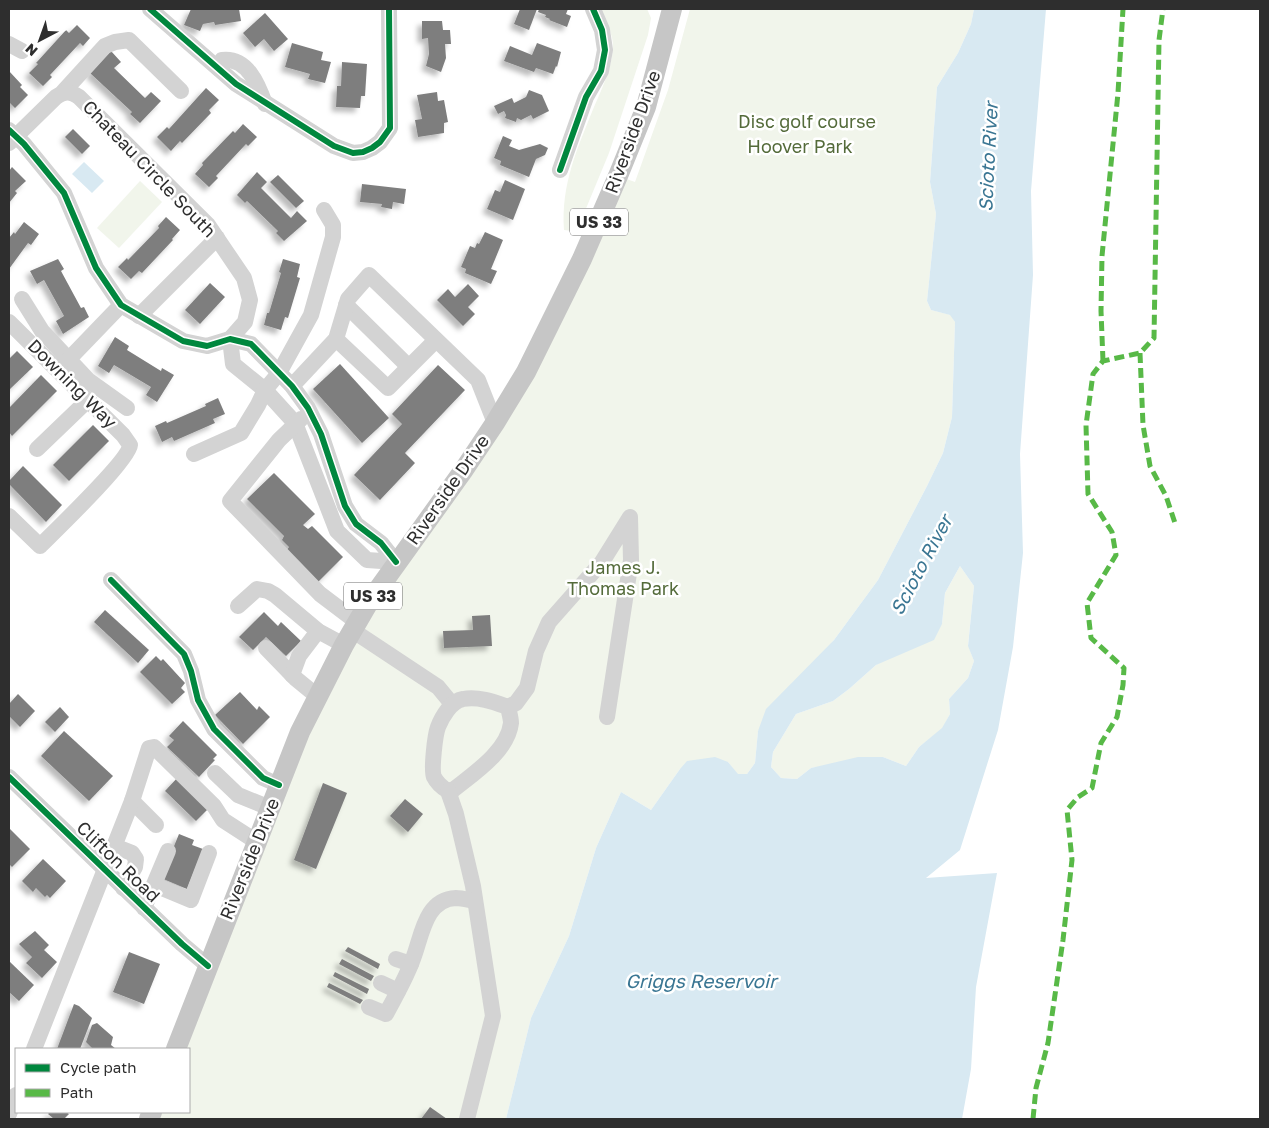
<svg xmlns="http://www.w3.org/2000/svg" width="1269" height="1128" viewBox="0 0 1269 1128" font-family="'Golos Text',sans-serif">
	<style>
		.green { fill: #f1f5eb }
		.water { fill: #d8e9f2; fill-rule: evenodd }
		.building { fill: #7e7e7e; filter: url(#shadow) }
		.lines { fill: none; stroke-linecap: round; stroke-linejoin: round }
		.minor { stroke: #d3d3d3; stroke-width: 16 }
		.major { stroke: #c6c6c6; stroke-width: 20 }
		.quiet { stroke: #58b947; stroke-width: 5; stroke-dasharray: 10 5; stroke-linecap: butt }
		.cycleway-casing { stroke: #fff; stroke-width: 9 }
		.cycleway { stroke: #00873e; stroke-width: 6 }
		.labels { text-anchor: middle; stroke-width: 5; stroke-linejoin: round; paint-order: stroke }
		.shield { fill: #fff; stroke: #6d6d6d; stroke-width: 1 }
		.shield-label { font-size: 16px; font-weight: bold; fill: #2e2e2e }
		.park-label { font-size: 18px; fill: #546b3a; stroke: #fff }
		.street-label { font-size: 18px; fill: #2e2e2e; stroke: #fff }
		.water-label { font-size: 19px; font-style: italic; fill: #3a7693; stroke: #fff }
	</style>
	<defs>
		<filter id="shadow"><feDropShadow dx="-4.5" dy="4.5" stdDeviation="2.5" flood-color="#0004"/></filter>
	</defs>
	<rect width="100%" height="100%" fill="#fff"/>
	<g class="green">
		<path d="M600,9H647L651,18L648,35L609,153L580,223L572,231L564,230C561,184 577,149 594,107C602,88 611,70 613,49C614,36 606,20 600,9Z"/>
		<polygon points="690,9 974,9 971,24 958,53 937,87 930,182 936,214 927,301 931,310 951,315 955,322 952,417 943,453 927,486 878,580 834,640 758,731 755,763 747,774 738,775 728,762 680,769 651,810 621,792 596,848 569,936 531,1018 506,1119 149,1119 152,1112 189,1112 189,1049 176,1049 317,696 463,471 618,176 635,182 668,90"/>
		<polygon points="140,181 162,202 119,248 97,228"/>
		<polygon points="960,566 974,586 968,645 974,661 968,678 949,699 950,714 942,729 919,747 906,766 883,757 811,768 797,779 781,778 771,767 773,752 796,714 833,701 849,689 876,665 942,624 945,593"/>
	</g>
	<g class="water">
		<path d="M974,9H1046L1031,191L1033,275L1020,454L1023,553L1013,647L998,730L960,850L926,878L997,873L976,987L971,1069L962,1119H506L531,1018L569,936L596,848L621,792L651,810L680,769L687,761L715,757L728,762L738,774H747L755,763L758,731L766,709L834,640L878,580L927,486L943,453L952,417L955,322L950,315L931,310L927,301L936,214L930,182L937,87L958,53L971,24ZM960,566L974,586L968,646L974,661L968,678L949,699L950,714L942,728L919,747L906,766L883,757H858L811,768L797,779L781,778L771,767L773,752L796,714L833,701L849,689L876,665L934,640L942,624L945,593Z"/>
		<polygon points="84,162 104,181 92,193 72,174"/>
	</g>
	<g class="building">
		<polygon points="191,9 239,9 241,21 215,25 214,22 203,24 200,31 184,25"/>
		<polygon points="520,9 537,9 529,30 514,24"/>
		<polygon points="539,9 568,9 566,14 571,16 567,27 549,20 550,19 545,17 546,15 538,12"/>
		<polygon points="265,13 288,39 274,51 264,39 255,47 243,33"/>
		<polygon points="422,21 442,21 443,30 450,30 451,44 445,44 446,58 441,72 426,66 429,54 428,38 422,39"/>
		<polygon points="77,25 90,38 83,46 80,43 50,75 52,77 43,86 29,73 38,64 36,63 66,30 69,33"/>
		<polygon points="292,43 323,52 321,60 331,62 325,83 308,79 310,74 285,67"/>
		<polygon points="537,43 561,52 557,67 556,66 553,74 536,68 534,72 504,61 510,46 532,55"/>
		<polygon points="111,51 121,62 114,68 145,98 151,92 161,101 140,123 130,114 132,112 90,73"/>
		<polygon points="342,62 367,64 365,96 361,96 360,108 336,107 337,86 341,86"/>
		<polygon points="9,71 22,85 20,87 28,95 15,108 9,102"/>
		<polygon points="206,88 219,100 209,110 211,113 182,143 180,141 171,151 157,137 167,127 169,129"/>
		<polygon points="529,90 542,95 549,111 533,119 531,115 521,120 517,118 516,122 505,118 506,115 504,111 498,114 494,106 512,98 514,103 526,97"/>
		<polygon points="437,92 438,101 444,100 448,122 444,123 444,133 418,137 415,120 422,119 417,95"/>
		<polygon points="243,124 257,137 248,146 246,144 216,176 218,178 209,187 195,174 203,165 202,163 233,131 235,133"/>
		<polygon points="73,129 90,146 82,154 65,137"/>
		<polygon points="503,136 512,140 509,146 519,150 540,144 548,148 545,155 536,159 529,177 500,165 501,161 494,158"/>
		<polygon points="12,167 26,181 15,191 17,193 9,203 9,171"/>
		<polygon points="257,172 267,182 261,188 291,218 297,211 307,221 284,241 276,233 278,231 247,201 245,203 237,195"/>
		<polygon points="278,175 304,201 296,208 270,182"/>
		<polygon points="505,180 525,189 513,220 487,209 495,190 500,192"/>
		<polygon points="362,184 406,189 404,204 393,202 392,209 381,207 382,204 360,202"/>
		<polygon points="166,217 180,230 172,239 173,240 142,273 139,271 131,279 118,267 127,258 128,260 159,228 158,226"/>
		<polygon points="24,222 39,234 31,245 28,243 9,269 9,238 14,232 15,234"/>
		<polygon points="485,232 503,240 491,269 497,271 491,284 465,273 466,269 461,267 470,246 475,248 477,243 479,244"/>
		<polygon points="58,259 64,269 61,271 81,308 84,307 89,317 63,334 56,321 64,316 44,280 37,284 30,271"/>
		<polygon points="283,259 300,264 297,277 300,278 288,318 285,317 281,330 264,325 267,313 269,313 281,273 279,272"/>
		<polygon points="210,283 225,297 200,324 185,310"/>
		<polygon points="468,284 479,296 468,307 475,314 463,326 437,300 448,289 455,297"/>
		<polygon points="115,337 129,346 127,350 161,371 162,368 174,375 157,402 146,395 151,387 114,365 109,373 98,366"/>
		<polygon points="17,351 33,367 9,390 9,359"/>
		<polygon points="340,364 389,418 362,443 313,389"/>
		<polygon points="438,365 465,390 405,453 415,463 380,500 354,475 402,424 392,414"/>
		<polygon points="41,375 57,391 12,436 9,432 9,408"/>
		<polygon points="218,398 225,414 213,419 215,423 174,441 172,437 162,442 155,426 166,421 167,423 206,406 205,404"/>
		<polygon points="93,425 109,441 69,481 53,465"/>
		<polygon points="23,466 62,505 46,522 9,484 9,481"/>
		<polygon points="274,473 315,514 303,525 308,529 312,526 343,557 317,583 286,551 289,547 282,540 284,536 247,499"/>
		<polygon points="105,610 149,650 138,663 94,622"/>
		<polygon points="264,612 278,626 281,622 301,641 286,656 266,637 253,650 239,637"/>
		<polygon points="490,615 492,646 444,648 443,631 473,630 472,616"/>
		<polygon points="156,656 161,661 163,659 185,683 181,688 185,692 172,704 140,672"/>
		<polygon points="240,692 257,710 259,706 270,717 243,744 215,715"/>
		<polygon points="18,694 35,711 20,727 9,716 9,704"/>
		<polygon points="60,707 69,717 55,732 45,722"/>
		<polygon points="183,721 217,755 213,759 215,760 199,777 167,747 174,740 169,736"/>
		<polygon points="64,731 113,776 89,801 41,756"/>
		<polygon points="178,777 209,808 196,821 165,791"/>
		<polygon points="323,783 347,793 316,869 294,860"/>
		<polygon points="405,799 423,814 408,832 390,816"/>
		<polygon points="9,828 30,849 12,867 9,864"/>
		<polygon points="179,834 194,840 192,845 203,849 187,889 161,878"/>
		<polygon points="43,859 66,881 50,898 47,895 45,897 36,888 33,892 22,881"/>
		<polygon points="35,931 49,945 44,950 57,962 42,978 26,963 32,957 19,944"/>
		<polygon points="348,947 380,964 378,969 345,951"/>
		<polygon points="129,952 160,964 144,1004 113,992"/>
		<polygon points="342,959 374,976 371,981 339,964"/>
		<polygon points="9,961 34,985 19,1001 9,992"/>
		<polygon points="335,972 369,989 367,994 333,976"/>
		<polygon points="329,983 363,1000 360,1004 327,987"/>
		<polygon points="74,1004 79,1006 92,1018 80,1049 57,1049"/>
		<polygon points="97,1023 113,1037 111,1045 116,1049 93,1049 86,1042 92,1025"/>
		<polygon points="430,1107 447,1119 421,1119"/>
		<polygon points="50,1112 66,1112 69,1114 64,1119 54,1119 48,1114"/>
	</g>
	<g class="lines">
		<g class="minor">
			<polyline points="150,9 236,84 334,146 353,153 363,152 372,148 380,142 390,128 389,9"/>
			<polyline points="9,44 22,51"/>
			<path d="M218,68L222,60C247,57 258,84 265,104"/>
			<polyline points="63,92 105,46 115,42 129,40 181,91"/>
			<polyline points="9,130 24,144 64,193 96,268 121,305 183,341 207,346 230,339 251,344 292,386 308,408 321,434 345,506 356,524 381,543 396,562"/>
			<path d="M9,143L56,97C65,91 70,91 79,97L208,225L244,278L250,300L245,322L230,339"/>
			<polyline points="560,170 586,97 601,71 605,50 602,30 593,9"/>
			<polyline points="22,299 42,331 88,380 127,408"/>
			<polyline points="346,305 409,367"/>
			<polyline points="139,316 217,238"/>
			<path d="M9,322L123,435L130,445C129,460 55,531 40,546L9,516"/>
			<polyline points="230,339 233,364 265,390 295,423 337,531 367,560 396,562"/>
			<polyline points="336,339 388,388 436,340"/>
			<polyline points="69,359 121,305"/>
			<polyline points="292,386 336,339 348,299 369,275 478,380 495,423"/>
			<polyline points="301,419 279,440 230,501 320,594 357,622"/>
			<polyline points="37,449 88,400"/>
			<polyline points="194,454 241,433 258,405 265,390 279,373 311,315 333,237 333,225 324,210"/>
			<polyline points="111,580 184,654 191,671 198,700 214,729 263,778 279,785"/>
			<polyline points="238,606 257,589 268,591 275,595 318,631 344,645"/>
			<polyline points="352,630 438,687 452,704"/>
			<polyline points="266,648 295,678 317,696"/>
			<polyline points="292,675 299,656 318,631"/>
			<path d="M508,707C509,712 511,718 511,723C508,751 473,774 453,790L448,791C443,788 437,783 434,777C431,770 435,735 438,727C442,717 451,701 463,699C478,696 494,702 508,707L516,703L527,688L536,651L549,622L602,562L630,517L631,560L607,717"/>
			<polyline points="215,773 238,795 270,808"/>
			<polyline points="9,777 182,944 208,966"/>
			<polyline points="448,791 456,814 473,886 493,1016 467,1119"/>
			<polyline points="132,801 156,825"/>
			<polyline points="114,846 132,853 136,859 135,867 123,888"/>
			<polyline points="155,885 191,900 209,853"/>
			<polyline points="144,908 168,851"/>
			<polyline points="396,959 411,964"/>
			<polyline points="381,983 398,991"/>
			<path d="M369,1007L386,1014C396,995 407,977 414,956C422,934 426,899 456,898C462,898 469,900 475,901"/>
			<polyline points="34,1049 132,801 149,748 154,747 214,806 223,820 257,842"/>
			<polyline points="9,1114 16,1095"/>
		</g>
		<g class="major">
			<polyline points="176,1049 300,732 344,645 369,602 463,471 495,423 526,372 582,259 618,176 646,107 672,9"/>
			<polyline points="149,1119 152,1112"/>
		</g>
		<g class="quiet">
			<polyline points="1140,353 1143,425 1150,466 1166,496 1176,526"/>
			<polyline points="1103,361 1101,311 1102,256 1118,93 1123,9"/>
			<polyline points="1033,1119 1036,1088 1048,1043 1063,940 1072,860 1067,810 1078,797 1092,788 1101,743 1117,717 1123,685 1124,668 1091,638 1087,603 1116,555 1112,532 1088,494 1086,425 1093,374 1103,361 1140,353 1154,338 1159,40 1163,9"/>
		</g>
		<g class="cycleway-casing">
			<g id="cycleway">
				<polyline points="150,9 236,84 334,146 353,153 363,152 372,148 380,142 390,128 389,9"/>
				<polyline points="9,130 24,144 64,193 96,268 121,305 183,341 207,346 230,339 251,344 292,386 308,408 321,434 345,506 356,524 381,543 396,562"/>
				<polyline points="560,170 586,97 601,71 605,50 602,30 593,9"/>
				<polyline points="111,580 184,654 191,671 198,700 214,729 263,778 279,785"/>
				<polyline points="9,777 182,944 208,966"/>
			</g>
		</g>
		<use href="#cycleway" class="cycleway"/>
	</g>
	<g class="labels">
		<g class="shield">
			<rect x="570" y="208.5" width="58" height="27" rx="4"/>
			<rect x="344" y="582.5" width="58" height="27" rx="4"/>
		</g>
		<g class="shield-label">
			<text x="599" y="228">US 33</text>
			<text x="373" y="602">US 33</text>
		</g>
		<g class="park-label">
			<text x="807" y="128">Disc golf course</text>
			<text x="800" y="153">Hoover Park</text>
			<text x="623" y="574">James J.<tspan x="623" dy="21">Thomas Park</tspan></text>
		</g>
		<g class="street-label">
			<text transform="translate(633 132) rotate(-70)" y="6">Riverside Drive</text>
			<text transform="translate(149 169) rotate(46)" y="6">Chateau Circle South</text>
			<text transform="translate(72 384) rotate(45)" y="6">Downing Way</text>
			<text transform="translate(448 490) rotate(-55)" y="6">Riverside Drive</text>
			<text transform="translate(250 859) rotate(-68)" y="6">Riverside Drive</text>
			<text transform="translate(118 862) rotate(44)" y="6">Clifton Road</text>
		</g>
		<g class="water-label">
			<text transform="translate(988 157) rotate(-87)" y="7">Scioto River</text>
			<text transform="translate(921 565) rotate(-62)" y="7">Scioto River</text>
			<text x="701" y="988">Griggs Reservoir</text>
		</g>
	</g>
	<rect width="1269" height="1128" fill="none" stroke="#2e2e2e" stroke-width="20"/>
	<rect x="15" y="1048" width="175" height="65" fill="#ffffff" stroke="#ababab"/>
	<rect x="25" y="1064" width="25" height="8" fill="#00873e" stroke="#ababab"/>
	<text x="60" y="1073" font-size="15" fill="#2e2e2e">Cycle path</text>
	<rect x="25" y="1089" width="25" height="8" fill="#58b947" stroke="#ababab"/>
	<text x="60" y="1098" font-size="15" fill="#2e2e2e">Path</text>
	<g transform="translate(40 40) rotate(221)" stroke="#ffffff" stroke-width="4" paint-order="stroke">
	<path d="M0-4L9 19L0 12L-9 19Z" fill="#2e2e2e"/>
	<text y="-8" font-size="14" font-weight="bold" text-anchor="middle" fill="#2e2e2e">N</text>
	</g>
</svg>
